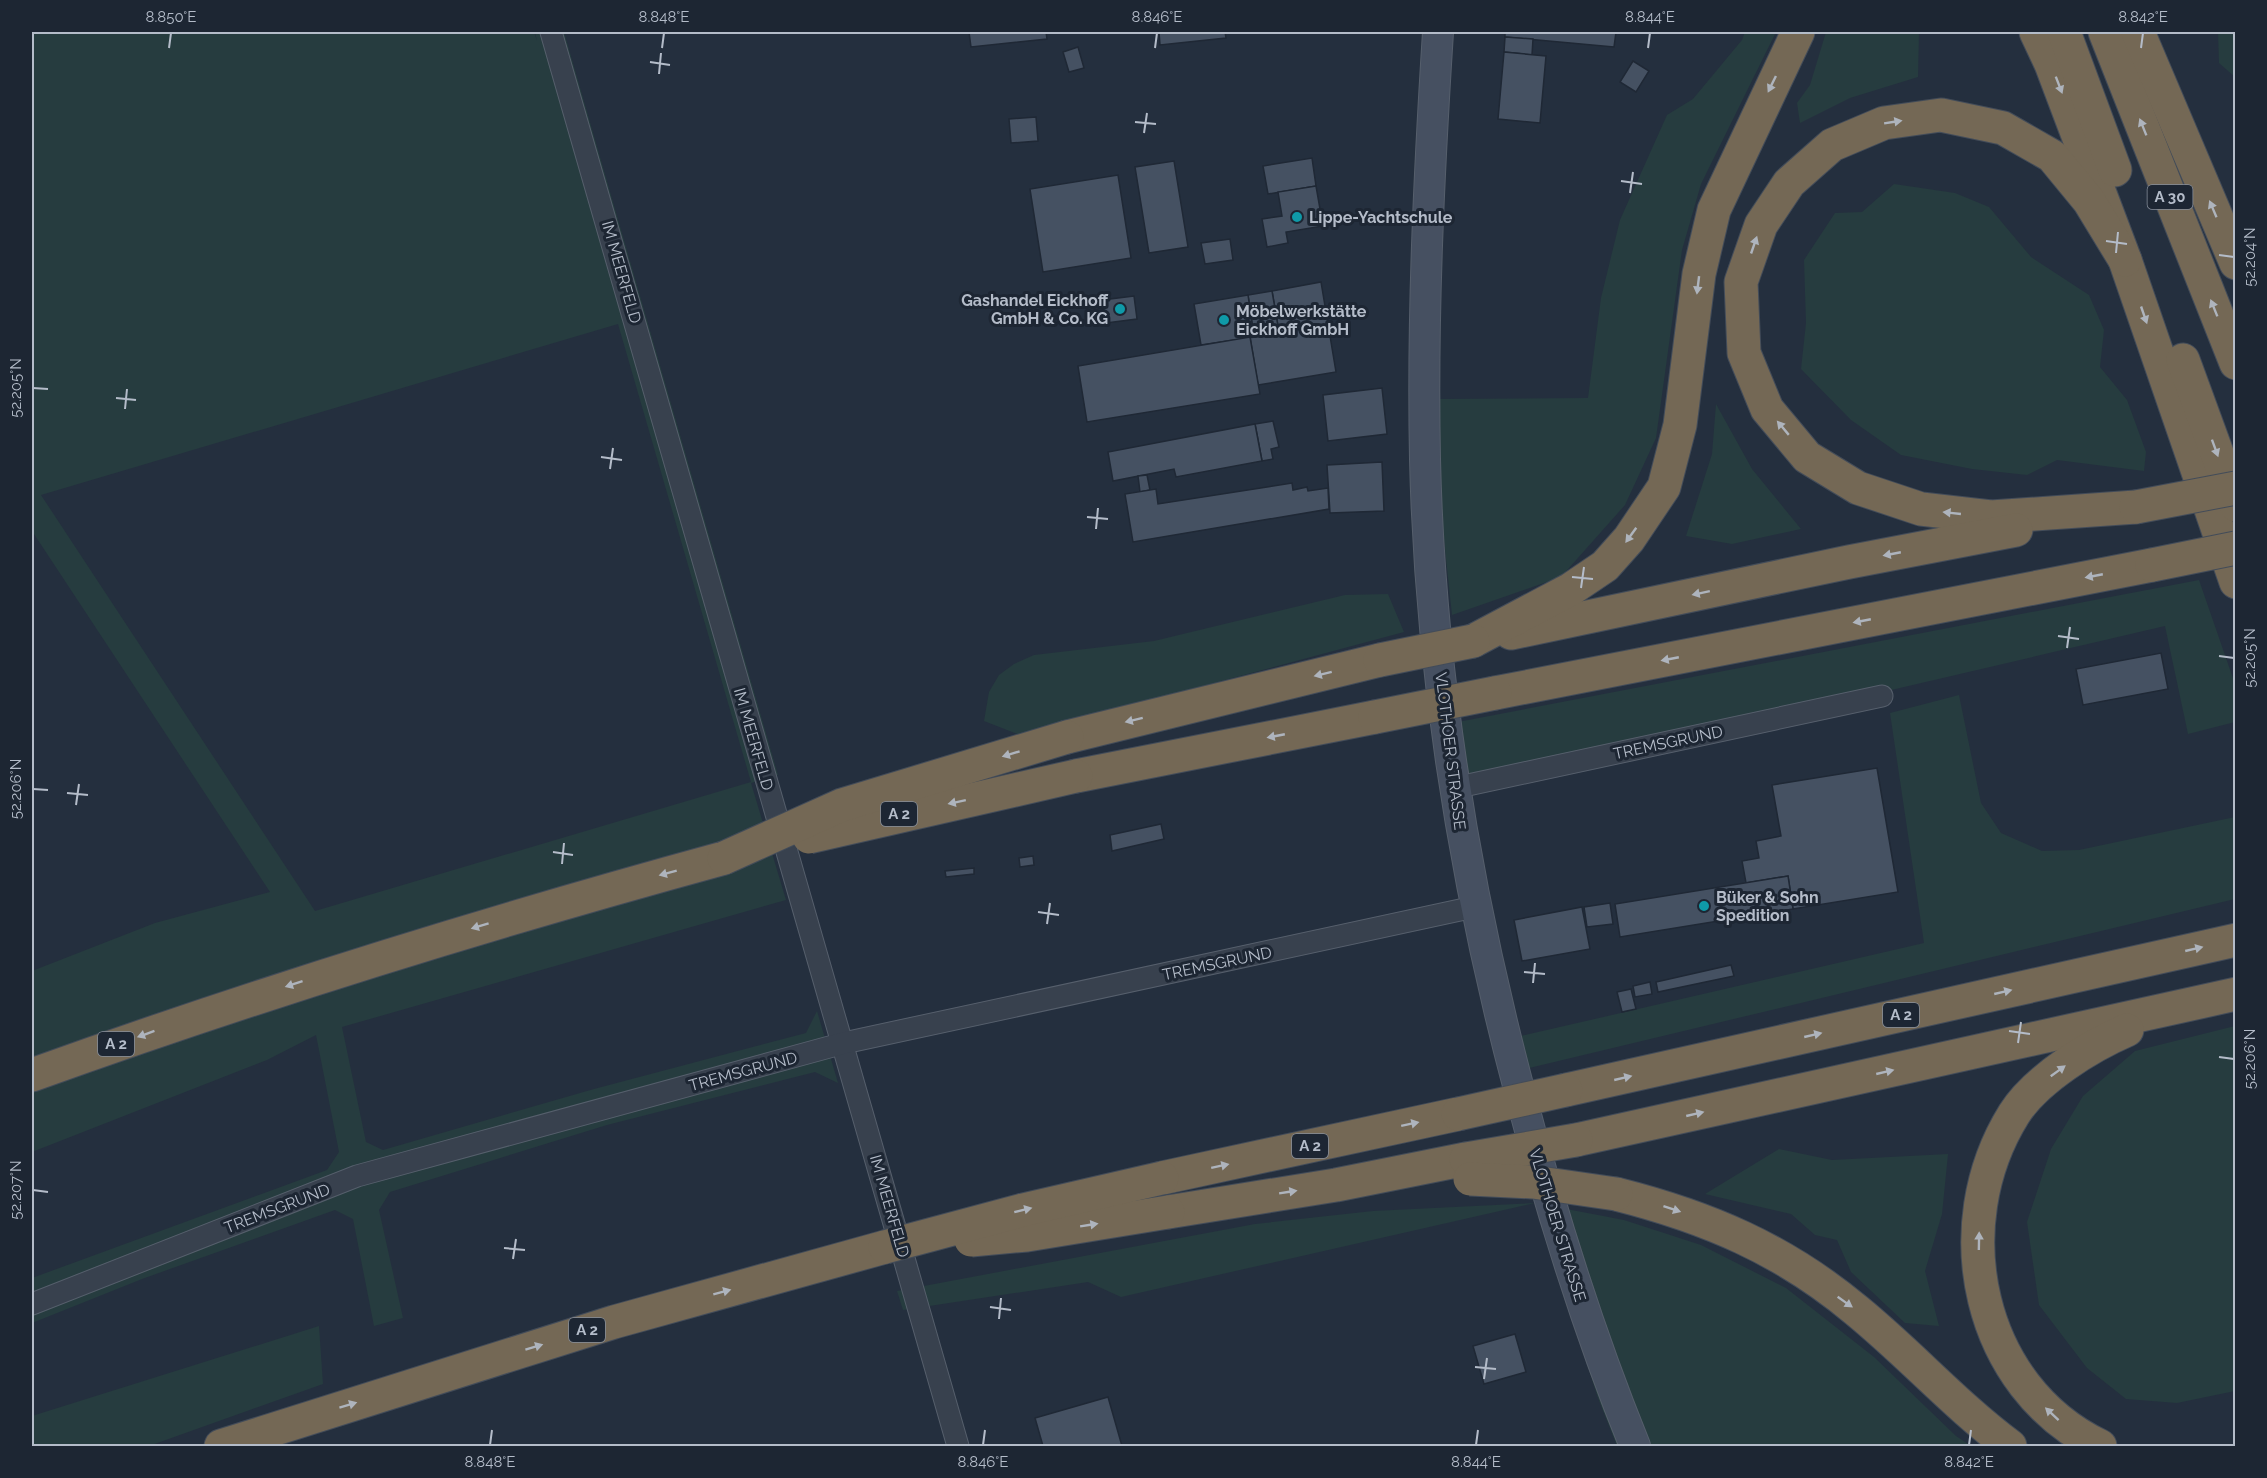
<svg xmlns="http://www.w3.org/2000/svg" width="2267" height="1478" viewBox="0 0 2267 1478" font-family="Raleway,sans-serif">
	<style>
		.green { fill: #263c3f; fill-rule: evenodd }
		.building { fill: #455162; stroke: #1f2835; stroke-width: 1.5 }
		.lines { fill: none; stroke-linecap: round; stroke-linejoin: round }
		.minor-casing { stroke: #565f6c; stroke-width: 23 }
		.secondary-casing { stroke: #565f6c; stroke-width: 32 }
		.motorway-casing { stroke: #434c59; stroke-width: 35 }
		.minor { stroke: #38414e; stroke-width: 21 }
		.secondary { stroke: #465061; stroke-width: 30 }
		.motorway { stroke: #746855; stroke-width: 33 }
		.motorway-bridge-casing { stroke: #434c59; stroke-width: 35; stroke-linecap: butt }
		.motorway-bridge { stroke: #746855; stroke-width: 33 }
		.oneway { fill: #aeb4bd }
		.ticks { fill: none; stroke: #b4bcc9; stroke-width: 2 }
		.culture-dot { fill: #0f9aa8; stroke: #1d2633; stroke-width: 2 }
		.labels { text-anchor: middle; stroke-width: 6; stroke-linejoin: round; paint-order: stroke }
		.shield { fill: #1d2633; stroke: #878f9c; stroke-width: 1.5 }
		.shield-label { font-size: 15px; font-weight: bold; fill: #b4bcc9 }
		.poi-label { font-size: 16px; font-weight: bold; fill: #b4bcc9; stroke: #1d2633; text-anchor: start }
		.street-label { font-size: 16px; fill: #b4bcc9; stroke: #1d2633 }
		.neatline { fill: none; stroke: #b4bcc9; stroke-width: 2 }
		.ticks-label { font-size: 15px; text-anchor: middle; fill: #b4bcc9 }
	</style>
	<rect width="100%" height="100%" fill="#242f3e"/>
	<g class="green">
		<path d="M32,32H534L537,41L535,32H564L778,775L751,783L786,900L342,1027L366,1142L383,1150L594,1089L806,1033L817,1011L838,1083L815,1072L607,1125L390,1192L379,1210L403,1318L374,1326L353,1219L335,1210L142,1279L32,1323V1278L327,1170L339,1152L316,1035L267,1060L32,1152V971L155,923L270,892L32,531ZM618,324L751,782L315,911L41,495Z"/>
		<polygon points="1745,32 1776,32 1701,184 1682,250 1656,438 1625,505 1561,577 1452,615 1441,512 1438,399 1588,398 1601,298 1620,220 1667,115 1693,99 1742,40"/>
		<polygon points="1826,32 1919,32 1918,77 1850,98 1800,123 1797,103 1810,85"/>
		<polygon points="2218,32 2235,32 2235,77 2219,63"/>
		<polygon points="1894,184 1955,193 1989,207 2031,257 2089,295 2104,330 2100,367 2127,400 2146,452 2144,471 2057,460 2027,475 1972,469 1901,455 1851,420 1801,369 1806,323 1804,260 1835,213 1862,212"/>
		<polygon points="1716,404 1752,469 1801,529 1732,544 1686,536 1712,454"/>
		<polygon points="2199,580 2236,687 2235,722 2188,734 2165,626 1887,691 1445,782 1442,725"/>
		<polygon points="1388,594 1404,632 1020,735 984,721 989,692 999,675 1014,664 1034,655 1154,641 1345,595"/>
		<polygon points="1959,695 1981,803 2001,833 2042,851 2079,850 2235,817 2235,899 1504,1074 1495,1042 1924,943 1890,713"/>
		<polygon points="2235,1026 2235,1391 2177,1403 2126,1399 2087,1368 2039,1305 2027,1222 2051,1149 2083,1096 2135,1051"/>
		<polygon points="1779,1149 1832,1160 1948,1154 1942,1214 1925,1271 1939,1326 1905,1323 1851,1272 1837,1240 1815,1235 1791,1214 1705,1194"/>
		<polygon points="1535,1203 1624,1220 1701,1245 1786,1288 1874,1357 1956,1436 1971,1446 1617,1446 1598,1398 1535,1203 1121,1297 1088,1282 903,1310 897,1291 1255,1224 1373,1211"/>
		<polygon points="319,1326 323,1384 149,1446 32,1446 32,1416"/>
	</g>
	<g class="building">
		<polygon points="969,32 1046,32 1047,39 971,47"/>
		<polygon points="1159,32 1225,32 1226,38 1160,45"/>
		<polygon points="1505,32 1616,32 1614,47 1505,37"/>
		<polygon points="1505,37 1533,39 1532,55 1504,52"/>
		<polygon points="1078,47 1084,68 1069,72 1063,52"/>
		<polygon points="1504,52 1546,56 1540,123 1498,119"/>
		<polygon points="1633,61 1649,71 1636,92 1620,82"/>
		<polygon points="1036,117 1038,141 1011,143 1009,119"/>
		<polygon points="1312,158 1316,186 1268,194 1263,166"/>
		<polygon points="1174,161 1188,247 1149,253 1135,167"/>
		<polygon points="1118,175 1131,258 1043,272 1030,189"/>
		<polygon points="1316,186 1323,226 1286,232 1288,243 1267,247 1262,219 1282,216 1278,192"/>
		<polygon points="1230,239 1233,260 1205,264 1201,243"/>
		<polygon points="1321,282 1336,372 1258,385 1250,337 1279,332 1272,291"/>
		<polygon points="1272,291 1279,332 1254,337 1248,295"/>
		<polygon points="1248,295 1254,337 1201,345 1194,304"/>
		<polygon points="1134,296 1137,319 1106,323 1102,300"/>
		<polygon points="1250,337 1260,394 1087,422 1078,366"/>
		<polygon points="1382,388 1387,434 1328,441 1323,395"/>
		<polygon points="1273,421 1279,447 1271,449 1273,459 1262,461 1255,424"/>
		<polygon points="1255,424 1262,461 1176,477 1174,469 1113,481 1108,452"/>
		<polygon points="1382,462 1384,511 1330,513 1327,465"/>
		<polygon points="1147,475 1150,490 1140,492 1138,476"/>
		<polygon points="1292,483 1293,490 1307,487 1308,491 1328,488 1329,509 1133,542 1125,494 1156,489 1158,504"/>
		<polygon points="2161,653 2168,689 2083,705 2076,669"/>
		<polygon points="1877,768 1898,892 1793,909 1788,876 1746,883 1742,861 1759,858 1756,841 1781,836 1772,785"/>
		<polygon points="1161,824 1164,839 1112,851 1110,835"/>
		<polygon points="1033,856 1034,865 1020,867 1019,858"/>
		<polygon points="974,868 974,874 946,877 945,871"/>
		<polygon points="1788,876 1793,909 1620,937 1615,904"/>
		<polygon points="1610,903 1613,924 1587,927 1584,907"/>
		<polygon points="1582,907 1590,949 1522,961 1514,920"/>
		<polygon points="1731,965 1734,976 1658,992 1656,982"/>
		<polygon points="1650,982 1652,994 1635,997 1633,986"/>
		<polygon points="1631,989 1636,1009 1622,1012 1617,992"/>
		<polygon points="1515,1334 1526,1372 1484,1384 1473,1346"/>
		<polygon points="1108,1397 1122,1446 1043,1446 1035,1418"/>
	</g>
	<g class="lines">
		<g class="minor-casing">
			<g id="minor">
				<polyline points="551,32 958,1446"/>
				<polyline points="1454,788 1882,696"/>
				<polyline points="32,1304 357,1176 844,1043 1474,907"/>
			</g>
		</g>
		<g class="secondary-casing">
			<path id="secondary" d="M1438,32C1429,174 1422,317 1425,459C1430,673 1464,882 1519,1089C1551,1212 1587,1328 1635,1446"/>
		</g>
		<g class="motorway-casing">
			<g id="motorway">
				<polyline points="2036,32 2051,64 2125,260 2236,582"/>
				<polyline points="2064,32 2115,170"/>
				<polyline points="2105,32 2236,363"/>
				<polyline points="2138,32 2236,263"/>
				<polyline points="2125,260 2089,201 2052,156 2003,128 1941,115 1884,123 1832,145 1789,183 1761,225 1741,282 1744,353 1767,409 1807,457 1858,488 1921,509 1991,517 2136,507"/>
				<polyline points="2183,360 2236,505"/>
				<polyline points="1511,633 1849,562 2016,530"/>
				<polyline points="1473,641 1571,589 1605,566 1629,539 1664,487 1680,425 1699,274 1714,210 1798,32"/>
				<polyline points="1495,693 2152,565"/>
				<polyline points="1067,737 1380,660"/>
				<polyline points="1076,776 1375,717"/>
				<path d="M32,1075C260,993 490,922 724,858"/>
				<polyline points="1566,1090 2236,940"/>
				<polyline points="1576,1140 2236,994"/>
				<polyline points="1162,1178 1458,1114"/>
				<path d="M1616,1194C1707,1217 1783,1249 1856,1310C1910,1354 1955,1405 2010,1446"/>
				<polyline points="1168,1212 1336,1185 1466,1159"/>
				<polyline points="221,1446 614,1322 885,1247"/>
				<path d="M2100,1446C1977,1387 1944,1226 2014,1114C2036,1079 2090,1046 2127,1030"/>
			</g>
		</g>
		<use href="#minor" class="minor"/>
		<use href="#secondary" class="secondary"/>
		<use href="#motorway" class="motorway"/>
		<g class="motorway-bridge-casing">
			<g id="motorway-bridge">
				<polyline points="2136,507 2236,488"/>
				<polyline points="2152,565 2236,548"/>
				<polyline points="1380,660 1473,641"/>
				<polyline points="1375,717 1495,693"/>
				<polyline points="809,837 1076,776"/>
				<polyline points="724,858 842,805 1067,737"/>
				<polyline points="1458,1114 1566,1090"/>
				<polyline points="1466,1159 1576,1140"/>
				<polyline points="1470,1179 1533,1182 1616,1194"/>
				<polyline points="971,1240 1027,1235 1168,1212"/>
				<polyline points="885,1247 1023,1210 1162,1178"/>
			</g>
		</g>
		<use href="#motorway-bridge" class="motorway-bridge"/>
	</g>
	<defs><path id="oneway-solid" d="M-6-.8H1V-3.2L6.5 0L1 3.2V.8H-6Z" transform="scale(1.5)"/></defs>
	<g class="oneway">
		<use href="#oneway-solid" transform="translate(1772 84) rotate(116)"/>
		<use href="#oneway-solid" transform="translate(2059 85) rotate(69)"/>
		<use href="#oneway-solid" transform="translate(1893 122) rotate(-9)"/>
		<use href="#oneway-solid" transform="translate(2143 127) rotate(-112)"/>
		<use href="#oneway-solid" transform="translate(2213 209) rotate(-113)"/>
		<use href="#oneway-solid" transform="translate(1754 245) rotate(-71)"/>
		<use href="#oneway-solid" transform="translate(1698 285) rotate(97)"/>
		<use href="#oneway-solid" transform="translate(2214 308) rotate(-112)"/>
		<use href="#oneway-solid" transform="translate(2144 315) rotate(71)"/>
		<use href="#oneway-solid" transform="translate(1783 428) rotate(-130)"/>
		<use href="#oneway-solid" transform="translate(2215 448) rotate(70)"/>
		<use href="#oneway-solid" transform="translate(1952 513) rotate(-174)"/>
		<use href="#oneway-solid" transform="translate(1631 535) rotate(126)"/>
		<use href="#oneway-solid" transform="translate(1892 554) rotate(169)"/>
		<use href="#oneway-solid" transform="translate(2094 576) rotate(169)"/>
		<use href="#oneway-solid" transform="translate(1701 593) rotate(168)"/>
		<use href="#oneway-solid" transform="translate(1862 621) rotate(169)"/>
		<use href="#oneway-solid" transform="translate(1670 659) rotate(169)"/>
		<use href="#oneway-solid" transform="translate(1323 674) rotate(166)"/>
		<use href="#oneway-solid" transform="translate(1134 720) rotate(166)"/>
		<use href="#oneway-solid" transform="translate(1276 736) rotate(169)"/>
		<use href="#oneway-solid" transform="translate(1011 754) rotate(163)"/>
		<use href="#oneway-solid" transform="translate(957 802) rotate(168)"/>
		<use href="#oneway-solid" transform="translate(668 873) rotate(165)"/>
		<use href="#oneway-solid" transform="translate(480 926) rotate(163)"/>
		<use href="#oneway-solid" transform="translate(2194 949) rotate(-13)"/>
		<use href="#oneway-solid" transform="translate(294 984) rotate(162)"/>
		<use href="#oneway-solid" transform="translate(2003 992) rotate(-13)"/>
		<use href="#oneway-solid" transform="translate(146 1034) rotate(160)"/>
		<use href="#oneway-solid" transform="translate(1813 1035) rotate(-13)"/>
		<use href="#oneway-solid" transform="translate(2058 1071) rotate(-36)"/>
		<use href="#oneway-solid" transform="translate(1885 1072) rotate(-13)"/>
		<use href="#oneway-solid" transform="translate(1623 1078) rotate(-13)"/>
		<use href="#oneway-solid" transform="translate(1695 1114) rotate(-13)"/>
		<use href="#oneway-solid" transform="translate(1410 1124) rotate(-12)"/>
		<use href="#oneway-solid" transform="translate(1220 1166) rotate(-12)"/>
		<use href="#oneway-solid" transform="translate(1288 1192) rotate(-9)"/>
		<use href="#oneway-solid" transform="translate(1672 1209) rotate(18)"/>
		<use href="#oneway-solid" transform="translate(1023 1210) rotate(-14)"/>
		<use href="#oneway-solid" transform="translate(1089 1225) rotate(-9)"/>
		<use href="#oneway-solid" transform="translate(1979 1241) rotate(-89)"/>
		<use href="#oneway-solid" transform="translate(722 1292) rotate(-15)"/>
		<use href="#oneway-solid" transform="translate(1845 1302) rotate(35)"/>
		<use href="#oneway-solid" transform="translate(534 1347) rotate(-17)"/>
		<use href="#oneway-solid" transform="translate(348 1405) rotate(-17)"/>
		<use href="#oneway-solid" transform="translate(2052 1414) rotate(-137)"/>
	</g>
	<path class="ticks" d="M169,48L171,33M662,48L664,33M1155,48L1157,33M1648,48L1650,33M2141,48L2143,33M650,62L670,65M659,74L661,53M1135,122L1156,124M1144,133L1147,113M1621,181L1642,184M1630,193L1633,172M2106,241L2127,244M2116,253L2118,232M2219,255L2234,257M33,388L48,389M116,398L136,400M125,409L127,389M601,457L622,460M610,469L613,448M1087,517L1108,519M1096,529L1098,508M1572,577L1593,579M1581,588L1584,567M2058,636L2079,639M2067,648L2070,627M2219,656L2234,658M33,789L48,790M67,793L88,795M76,805L79,784M553,852L573,855M562,864L564,843M1038,912L1059,915M1047,924L1050,903M1524,972L1545,974M1533,983L1535,963M2009,1031L2030,1034M2018,1043L2021,1022M2219,1057L2234,1059M33,1190L48,1192M504,1248L525,1250M513,1259L516,1239M990,1307L1011,1310M999,1319L1001,1298M1475,1367L1496,1369M1484,1379L1487,1358M490,1445L492,1430M983,1445L985,1430M1476,1445L1478,1430M1969,1445L1971,1430"/>
	<g class="culture-dot">
		<circle cx="1297" cy="217" r="6"/>
		<circle cx="1120" cy="309" r="6"/>
		<circle cx="1224" cy="320" r="6"/>
		<circle cx="1704" cy="906" r="6"/>
	</g>
	<g class="labels">
		<g class="shield">
			<rect x="2147.5" y="185" width="45" height="24" rx="4.5"/>
			<rect x="881" y="802" width="36" height="24" rx="4.5"/>
			<rect x="1883" y="1003" width="36" height="24" rx="4.5"/>
			<rect x="98" y="1032" width="36" height="24" rx="4.5"/>
			<rect x="1292" y="1134" width="36" height="24" rx="4.5"/>
			<rect x="569" y="1318" width="36" height="24" rx="4.5"/>
		</g>
		<g class="shield-label">
			<text x="2170" y="202">A 30</text>
			<text x="899" y="819">A 2</text>
			<text x="1901" y="1020">A 2</text>
			<text x="116" y="1049">A 2</text>
			<text x="1310" y="1151">A 2</text>
			<text x="587" y="1335">A 2</text>
		</g>
		<g class="poi-label">
			<text x="1309" y="223">Lippe-Yachtschule</text>
			<text x="1108" y="306" text-anchor="end">Gashandel Eickhoff<tspan x="1108" dy="18">GmbH &amp; Co. KG</tspan></text>
			<text x="1236" y="317">Möbelwerkstätte<tspan x="1236" dy="18">Eickhoff GmbH</tspan></text>
			<text x="1716" y="903">Büker &amp; Sohn<tspan x="1716" dy="18">Spedition</tspan></text>
		</g>
		<g class="street-label">
			<text transform="translate(622 272) rotate(74)" y="6">IM MEERFELD</text>
			<text transform="translate(754 739) rotate(74)" y="6">IM MEERFELD</text>
			<text transform="translate(1668 742) rotate(-12)" y="6">TREMSGRUND</text>
			<text transform="translate(1451 751) rotate(83)" y="6">VLOTHOER STRASSE</text>
			<text transform="translate(1217 963) rotate(-12)" y="6">TREMSGRUND</text>
			<text transform="translate(743 1071) rotate(-15)" y="6">TREMSGRUND</text>
			<text transform="translate(890 1206) rotate(74)" y="6">IM MEERFELD</text>
			<text transform="translate(277 1208) rotate(-21)" y="6">TREMSGRUND</text>
			<text transform="translate(1558 1225) rotate(73)" y="6">VLOTHOER STRASSE</text>
		</g>
	</g>
	<rect width="2267" height="1478" fill="none" stroke="#1d2633" stroke-width="66"/>
	<rect x="33" y="33" width="2201" height="1412" class="neatline"/>
	<g class="ticks-label">
		<text x="171" y="22">8.850°E</text>
		<text x="664" y="22">8.848°E</text>
		<text x="1157" y="22">8.846°E</text>
		<text x="1650" y="22">8.844°E</text>
		<text x="2143" y="22">8.842°E</text>
		<text transform="translate(2250 257) rotate(-90)" y="5">52.204°N</text>
		<text transform="translate(16 388) rotate(-90)" y="5">52.205°N</text>
		<text transform="translate(2250 658) rotate(-90)" y="5">52.205°N</text>
		<text transform="translate(16 789) rotate(-90)" y="5">52.206°N</text>
		<text transform="translate(2250 1059) rotate(-90)" y="5">52.206°N</text>
		<text transform="translate(16 1190) rotate(-90)" y="5">52.207°N</text>
		<text x="490" y="1467">8.848°E</text>
		<text x="983" y="1467">8.846°E</text>
		<text x="1476" y="1467">8.844°E</text>
		<text x="1969" y="1467">8.842°E</text>
	</g>
</svg>
